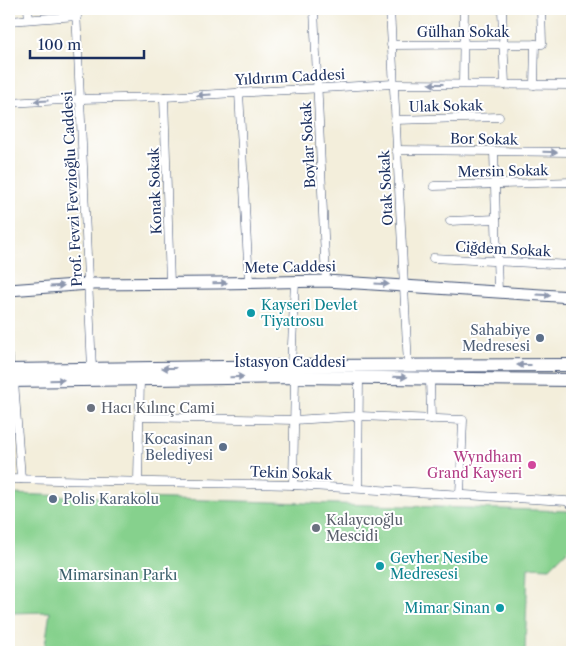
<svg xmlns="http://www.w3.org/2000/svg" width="581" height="661" viewBox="0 0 581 661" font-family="'Libre Caslon Text',serif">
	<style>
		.green { fill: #86d18d; stroke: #508076 }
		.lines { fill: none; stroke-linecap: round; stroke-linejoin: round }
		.street-casing { stroke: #3b4c71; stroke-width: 9 }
		.secondary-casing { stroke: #3b4c71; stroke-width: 13 }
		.primary-casing { stroke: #3b4c71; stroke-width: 14 }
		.street { stroke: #fff; stroke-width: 8 }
		.secondary { stroke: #fff; stroke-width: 11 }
		.primary { stroke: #fff; stroke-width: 12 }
		.oneway { fill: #8d97ae }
		.culture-dot { fill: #0f9aa8; stroke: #fff; stroke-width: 2 }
		.service-dot { fill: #5c6f8a; stroke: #fff; stroke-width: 2 }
		.worship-dot { fill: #6b7280; stroke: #fff; stroke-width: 2 }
		.hotel-dot { fill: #d1479c; stroke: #fff; stroke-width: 2 }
		.labels { text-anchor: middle; stroke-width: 4; stroke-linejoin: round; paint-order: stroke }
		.street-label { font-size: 14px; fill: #1b2f5e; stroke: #fff }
		.culture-label { font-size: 14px; fill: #0d838f; stroke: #fff; text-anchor: start }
		.service-label { font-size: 14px; fill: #4e5e75; stroke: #fff; text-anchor: end }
		.worship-label { font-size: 14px; fill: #5b616d; stroke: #fff; text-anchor: start }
		.hotel-label { font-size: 14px; fill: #b23c85; stroke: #fff; text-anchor: end }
		.park-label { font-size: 14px; fill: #3b606c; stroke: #fff }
	</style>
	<rect width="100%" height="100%" fill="#fff"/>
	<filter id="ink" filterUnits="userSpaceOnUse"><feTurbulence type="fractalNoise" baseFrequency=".02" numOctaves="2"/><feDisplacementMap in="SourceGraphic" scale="10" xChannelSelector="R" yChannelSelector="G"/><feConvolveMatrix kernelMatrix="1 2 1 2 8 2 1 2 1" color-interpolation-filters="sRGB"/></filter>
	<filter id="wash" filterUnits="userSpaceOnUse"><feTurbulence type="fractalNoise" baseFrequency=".0096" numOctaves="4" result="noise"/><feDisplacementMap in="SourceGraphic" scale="20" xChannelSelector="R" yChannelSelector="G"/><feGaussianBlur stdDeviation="1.12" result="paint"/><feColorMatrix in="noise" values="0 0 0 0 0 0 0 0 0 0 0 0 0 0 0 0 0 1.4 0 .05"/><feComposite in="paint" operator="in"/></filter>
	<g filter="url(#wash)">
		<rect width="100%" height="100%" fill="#f3eedb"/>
		<polygon class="green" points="9,494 568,511 572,516 572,546 550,568 528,567 525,652 44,652 50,612 9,613"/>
	</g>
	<g filter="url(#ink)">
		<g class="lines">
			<g class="street-casing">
				<g id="street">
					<polyline points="28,9 29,19"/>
					<polyline points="76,9 92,369"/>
					<polyline points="314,9 326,281"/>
					<polyline points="314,9 330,9"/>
					<polyline points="390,9 408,366"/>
					<polyline points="502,9 505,85"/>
					<polyline points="9,21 77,16"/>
					<polyline points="391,45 542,44 541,9"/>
					<polyline points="463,84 464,9"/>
					<polyline points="534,85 535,44"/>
					<polyline points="239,92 249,282"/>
					<polyline points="164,97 170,284"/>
					<polyline points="9,103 80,99 164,97 393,84 572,85"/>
					<polyline points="395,120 499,117"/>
					<polyline points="396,150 572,152"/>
					<polyline points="494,151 498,292"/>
					<polyline points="434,186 572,182"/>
					<polyline points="450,221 496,219"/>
					<polyline points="433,258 572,265"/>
					<polyline points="9,358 9,370"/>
					<polyline points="291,366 295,281"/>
					<polyline points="430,378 431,419"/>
					<polyline points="14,381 21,479"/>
					<polyline points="139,417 294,420 359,416 463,420 460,495"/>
					<polyline points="9,479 293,485 566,501 572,505"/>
					<polyline points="138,482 140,378"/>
					<polyline points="293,485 295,377"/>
					<polyline points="358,488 359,377"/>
				</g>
			</g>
			<g class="secondary-casing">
				<g id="secondary">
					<polyline points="572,9 572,10"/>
					<polyline points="9,290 89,284 217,283 326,281 572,297"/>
				</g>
			</g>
			<g class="primary-casing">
				<g id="primary">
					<polyline points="9,370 291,366 572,365"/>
					<polyline points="9,381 295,377 572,380"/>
				</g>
			</g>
			<use href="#street" class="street"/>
			<use href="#secondary" class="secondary"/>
			<use href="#primary" class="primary"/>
		</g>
		<defs><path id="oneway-solid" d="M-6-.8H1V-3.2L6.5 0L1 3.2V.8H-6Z" transform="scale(1.25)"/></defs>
		<g class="oneway">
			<use href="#oneway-solid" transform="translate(436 84) rotate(-180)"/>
			<use href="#oneway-solid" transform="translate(204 95) rotate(177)"/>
			<use href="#oneway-solid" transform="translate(41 101) rotate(177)"/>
			<use href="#oneway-solid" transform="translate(550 152) rotate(1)"/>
			<use href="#oneway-solid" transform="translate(220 283) rotate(-1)"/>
			<use href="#oneway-solid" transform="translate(382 284) rotate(3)"/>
			<use href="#oneway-solid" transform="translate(57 286) rotate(-4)"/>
			<use href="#oneway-solid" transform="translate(544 295) rotate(4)"/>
			<use href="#oneway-solid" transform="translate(524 365) rotate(180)"/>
			<use href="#oneway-solid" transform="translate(169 368) rotate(180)"/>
			<use href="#oneway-solid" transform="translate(237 377) rotate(-1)"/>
			<use href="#oneway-solid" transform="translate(400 377) rotate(1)"/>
			<use href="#oneway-solid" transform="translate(57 380) rotate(-1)"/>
		</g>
	</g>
	<g class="culture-dot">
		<circle cx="251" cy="313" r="5"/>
		<circle cx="380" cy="566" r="5"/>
		<circle cx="500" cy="608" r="5"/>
	</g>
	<g class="service-dot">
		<circle cx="540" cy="338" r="5"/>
		<circle cx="223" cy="447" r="5"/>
		<circle cx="53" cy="499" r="5"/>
	</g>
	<g class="worship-dot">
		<circle cx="91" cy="408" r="5"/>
		<circle cx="316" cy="528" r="5"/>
	</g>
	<circle class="hotel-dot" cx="532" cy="465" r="5"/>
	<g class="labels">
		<g class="street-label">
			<text x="463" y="37">Gülhan Sokak</text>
			<text transform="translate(290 77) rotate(-3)" y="5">Yıldırım Caddesi</text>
			<text transform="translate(446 106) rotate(-1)" y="5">Ulak Sokak</text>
			<text transform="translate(484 139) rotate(1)" y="5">Bor Sokak</text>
			<text transform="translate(308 145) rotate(-93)" y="5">Boylar Sokak</text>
			<text transform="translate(503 171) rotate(-1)" y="5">Mersin Sokak</text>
			<text transform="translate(386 188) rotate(-93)" y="5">Otak Sokak</text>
			<text transform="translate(72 189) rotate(-93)" y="5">Prof. Fevzi Fevzioğlu Caddesi</text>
			<text transform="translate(155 191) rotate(-92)" y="5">Konak Sokak</text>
			<text transform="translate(503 249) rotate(3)" y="5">Ciğdem Sokak</text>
			<text transform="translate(290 267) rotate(-1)" y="5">Mete Caddesi</text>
			<text x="290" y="367">İstasyon Caddesi</text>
			<text transform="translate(291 473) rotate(2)" y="5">Tekin Sokak</text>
		</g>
		<g class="culture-label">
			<text x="261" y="310">Kayseri Devlet<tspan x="261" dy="16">Tiyatrosu</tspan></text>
			<text x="390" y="563">Gevher Nesibe<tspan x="390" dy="16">Medresesi</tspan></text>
			<text x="490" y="613" text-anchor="end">Mimar Sinan</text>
		</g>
		<g class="service-label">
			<text x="530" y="335">Sahabiye<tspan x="530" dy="16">Medresesi</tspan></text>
			<text x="213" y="444">Kocasinan<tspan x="213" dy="16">Belediyesi</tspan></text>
			<text x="63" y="504" text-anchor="start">Polis Karakolu</text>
		</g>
		<g class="worship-label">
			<text x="101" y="413">Hacı Kılınç Cami</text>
			<text x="326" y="525">Kalaycıoğlu<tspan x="326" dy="16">Mescidi</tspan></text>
		</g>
		<g class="hotel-label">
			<text x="522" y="462">Wyndham<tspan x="522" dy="16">Grand Kayseri</tspan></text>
		</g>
		<g class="park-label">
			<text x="118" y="580">Mimarsinan Parkı</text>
		</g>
	</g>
	<rect width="581" height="661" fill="none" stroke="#fff" stroke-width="30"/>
	<path d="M30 50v8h114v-8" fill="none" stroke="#1b2f5e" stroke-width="2.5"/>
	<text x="38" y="50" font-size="15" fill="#1b2f5e" stroke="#ffffff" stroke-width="4" paint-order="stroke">100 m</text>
</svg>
